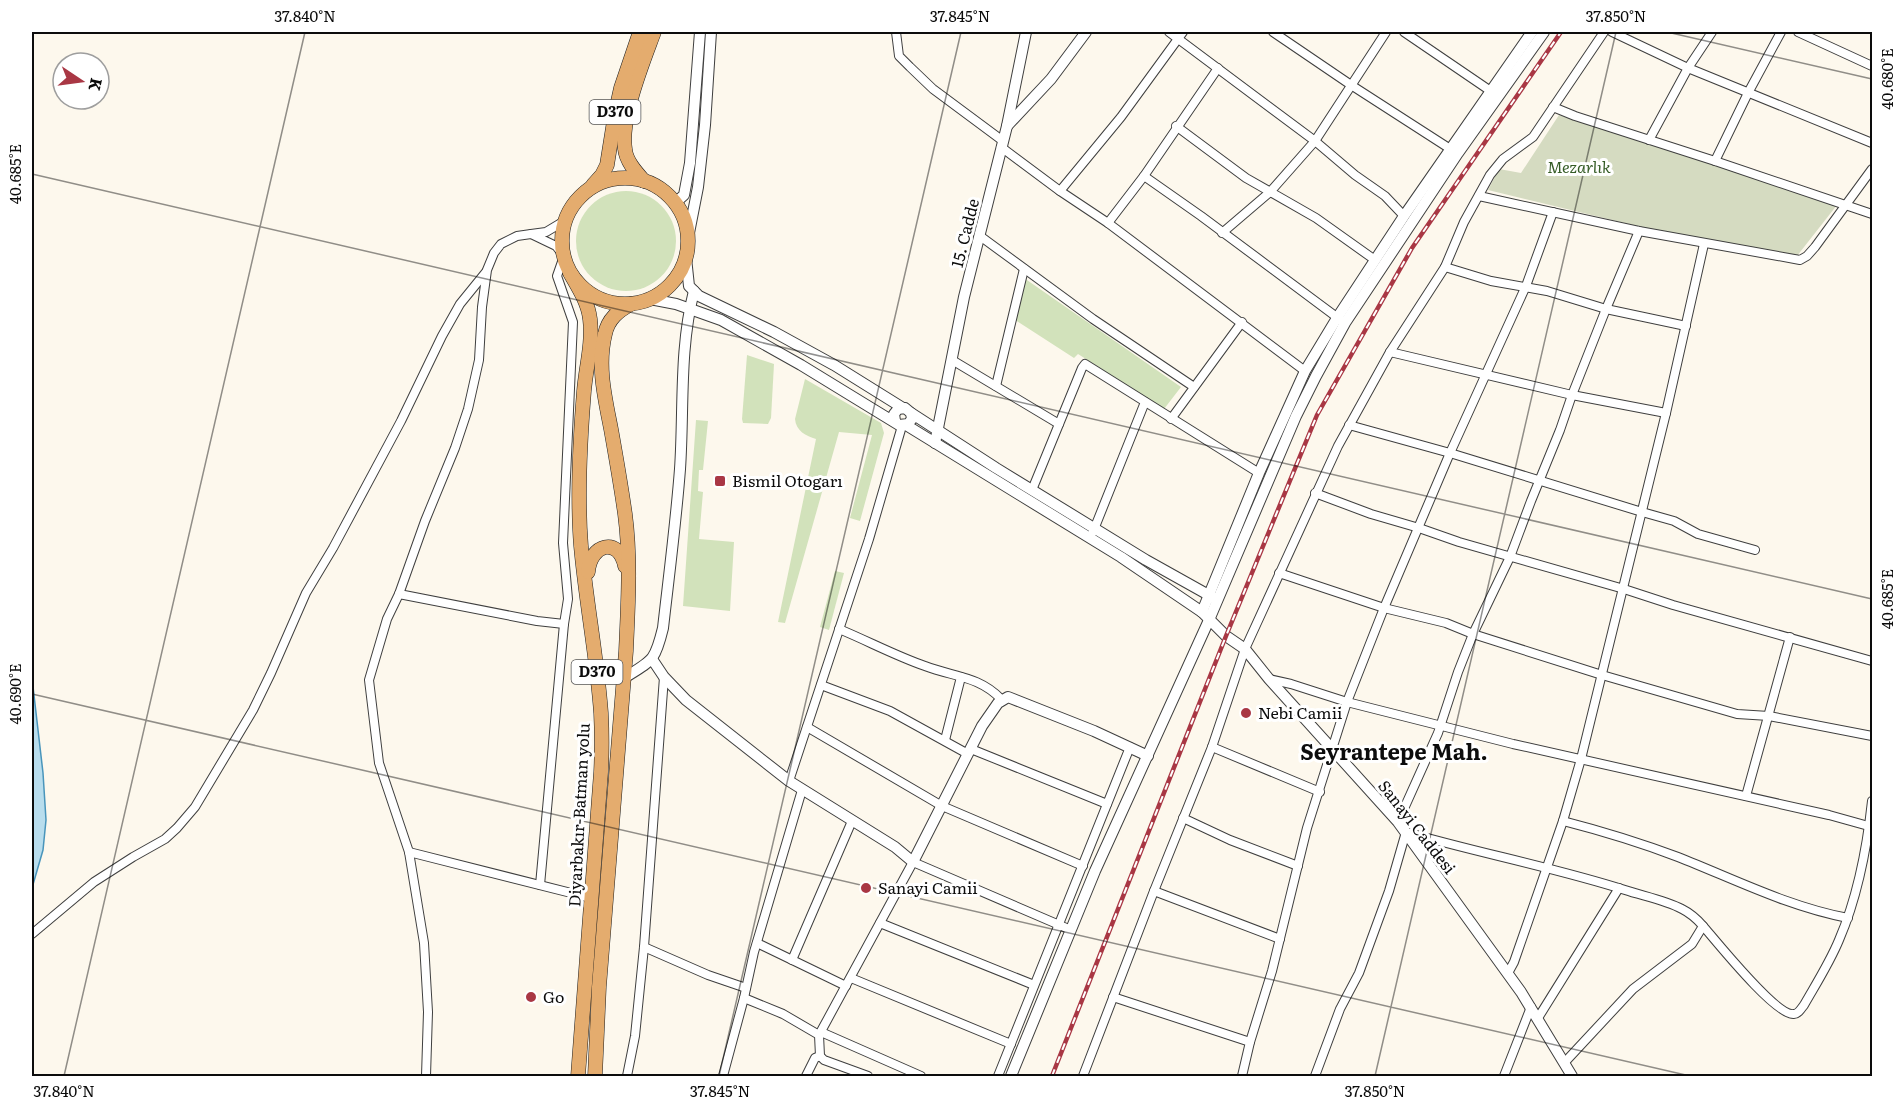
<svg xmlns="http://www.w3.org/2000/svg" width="1904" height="1108" viewBox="0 0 1904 1108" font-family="Literata,serif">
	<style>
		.green { fill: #d2e2bb }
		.cemetery { fill: #d5dbc1 }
		.water { fill: #b8dded; stroke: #4995bb; stroke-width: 1.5 }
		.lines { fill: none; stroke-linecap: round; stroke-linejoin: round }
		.minor-casing { stroke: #3f3f3f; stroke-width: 10 }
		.tertiary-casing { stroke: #3f3f3f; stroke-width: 12 }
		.trunk-casing { stroke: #1d1d1d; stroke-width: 15 }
		.minor { stroke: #fff; stroke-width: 8 }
		.tertiary { stroke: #fff; stroke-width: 10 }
		.trunk { stroke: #e4ac6e; stroke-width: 14 }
		.rail-casing { stroke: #a93744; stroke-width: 4.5 }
		.rail { stroke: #fff; stroke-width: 2; stroke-dasharray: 7; stroke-linecap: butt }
		.ticks { fill: none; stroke: #0c0c0c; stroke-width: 1.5; stroke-opacity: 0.45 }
		.poi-dot { fill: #a93744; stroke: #fff; stroke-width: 2 }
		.labels { text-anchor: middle; stroke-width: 6; stroke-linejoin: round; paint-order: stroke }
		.shield { fill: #fff; stroke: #555; stroke-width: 1.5 }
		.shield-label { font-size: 15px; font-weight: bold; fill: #0c0c0c }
		.park-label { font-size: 16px; font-style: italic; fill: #345b25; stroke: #fff }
		.street-label { font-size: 16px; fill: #0c0c0c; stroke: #fff }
		.poi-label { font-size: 16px; fill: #0c0c0c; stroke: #fff; text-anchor: start }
		.district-label { font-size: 22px; font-weight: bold; fill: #0c0c0c; stroke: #fff }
		.neatline { fill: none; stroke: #0c0c0c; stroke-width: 2 }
		.ticks-label { font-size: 15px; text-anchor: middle; fill: #0c0c0c }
	</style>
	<rect width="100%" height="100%" fill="#fdf8ed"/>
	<g class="green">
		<circle cx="626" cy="241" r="50"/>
		<polygon points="1024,278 1181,387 1164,409 1078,354 1074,358 1012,318"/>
		<polygon points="747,355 774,364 771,418 768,424 743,423 742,419"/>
		<path d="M805,379L881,423L884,433L860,521L850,518L872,435L839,432L785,623L778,622L816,439C806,436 796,431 795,419Z"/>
		<polygon points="696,420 708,421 703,470 699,470 698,491 703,492 699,539 734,542 730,611 683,606"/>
		<polygon points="835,571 844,573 829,630 820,627"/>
	</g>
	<polygon class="cemetery" points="1559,115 1837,205 1797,256 1687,238 1488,190 1499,169 1521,173"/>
	<polygon class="water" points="32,678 43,773 46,820 43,850 32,888"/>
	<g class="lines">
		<g class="minor-casing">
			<g id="minor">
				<polyline points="896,32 899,56 910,67 933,89 1003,141"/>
				<polyline points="1169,32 1315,141 1355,175 1385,196 1404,216"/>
				<polyline points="1273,32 1351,85 1455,152"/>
				<polyline points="1404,32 1495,94"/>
				<polyline points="1612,32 1688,68 1872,143"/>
				<polyline points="1798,32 1872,66"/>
				<polyline points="1553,107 1575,116 1715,161 1872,214"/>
				<polyline points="1176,126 1246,178 1316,218 1375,260"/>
				<polyline points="1649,140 1688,68 1712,32"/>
				<polyline points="1001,147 1060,191 1108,223 1305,371"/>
				<polyline points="1715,161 1748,93 1781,32"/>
				<polyline points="1144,176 1201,216 1342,321"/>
				<polyline points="1060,191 1121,117 1183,32"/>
				<polyline points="1479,196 1639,231 1800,260 1807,256 1815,247 1872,169"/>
				<polyline points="1108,223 1144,176 1218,68"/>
				<polyline points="1222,233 1270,192 1315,141 1386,32"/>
				<polyline points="980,236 1093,319 1194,387"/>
				<polyline points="1445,267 1491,281 1547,291 1606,309 1686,326"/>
				<polyline points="1390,352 1572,395 1666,413"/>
				<polyline points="952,360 1059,424"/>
				<polyline points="996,386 1024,269"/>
				<polyline points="1171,419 1242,322"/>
				<polyline points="1349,425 1450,453 1642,512 1674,521 1698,534 1755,550"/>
				<polyline points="1032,490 1082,368 1085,364 1259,473"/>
				<polyline points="1315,493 1371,514 1419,528 1459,542 1624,589 1673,605 1872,661"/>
				<polyline points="1093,532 1145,402"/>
				<polyline points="1279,573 1384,608 1446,623 1473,634 1602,675 1737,714 1769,716 1872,736"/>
				<polyline points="399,594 537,621 564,624"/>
				<path d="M839,629C868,641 896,656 925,666C954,677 979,676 1001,699"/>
				<polyline points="1269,679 1291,684 1347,702 1513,744 1829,815 1872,827"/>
				<polyline points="821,685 890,711 968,754"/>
				<polyline points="807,727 942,806 1083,866"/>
				<polyline points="945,740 961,677"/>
				<polyline points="1212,747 1320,792"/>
				<polyline points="971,749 1107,804"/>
				<polyline points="789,781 869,539 902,426"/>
				<polyline points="1746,796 1790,637"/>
				<polyline points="1183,818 1230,840 1298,866"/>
				<path d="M1563,821C1602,831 1641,843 1678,857C1734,879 1789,907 1848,918"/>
				<polyline points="1398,822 1438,733 1458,672 1473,634 1510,557 1531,501 1560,430 1572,395 1606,309 1639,231"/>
				<polyline points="409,852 591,898"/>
				<polyline points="540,885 564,624 568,599 563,543 573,322 557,276 564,256 556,246 531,234 546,232 566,220"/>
				<polyline points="1154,891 1280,939"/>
				<polyline points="880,923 1034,985"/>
				<path d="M1703,926C1716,941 1777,1017 1794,1014C1798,1014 1801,1009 1804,1005C1816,984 1830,962 1839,940C1858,896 1867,848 1872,801"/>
				<polyline points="32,934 94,882 133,857 165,839 177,828 195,807 253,710 271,673 306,593 333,548 401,421 442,336 460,304 486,272"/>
				<polyline points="757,943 846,986"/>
				<polyline points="644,947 708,975 746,988"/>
				<polyline points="792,960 852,821"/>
				<polyline points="1508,973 1514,962 1563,821 1581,759 1666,413 1704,244"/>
				<polyline points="851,978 1011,1044"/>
				<polyline points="1113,997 1250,1042"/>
				<polyline points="744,998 783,1014 819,1035 820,1056 824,1060 868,1076"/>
				<polyline points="1538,1018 1619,888"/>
				<polyline points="821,1032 921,1076"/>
				<polyline points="819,1035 913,862 1071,930"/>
				<polyline points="426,1076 428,1012 424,943 409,852 379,763 369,680 387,619 399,594 425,521 455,448 468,409 479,360 482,307 487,270 494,253 501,244 517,236 531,234"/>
				<polyline points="627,1076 635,1036 644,947 664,677"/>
				<polyline points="723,1076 744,998 754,952 802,790"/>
				<polyline points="806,1076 815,1058 820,1056"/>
				<polyline points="998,1076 1130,747"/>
				<polyline points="1083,1076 1154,891 1212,747 1245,649 1338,446 1390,352 1445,267 1464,222 1490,175 1503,159 1533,137 1604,32"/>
				<polyline points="1242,1076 1250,1042 1272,971 1307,828 1347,702 1384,608 1450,453 1526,286 1553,212"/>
				<path d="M1315,1076L1340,1009L1359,973L1389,891L1406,832C1478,853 1553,867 1625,890C1643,896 1665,900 1682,909C1690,913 1697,919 1703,926L1692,944L1633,989L1565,1062"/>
				<polyline points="1504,1076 1531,1007"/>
			</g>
		</g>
		<g class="tertiary-casing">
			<g id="tertiary">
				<polyline points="1007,126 1051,79 1086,32"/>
				<polyline points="675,203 684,195 690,163 700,32"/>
				<polyline points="688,238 698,187 705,125 711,32"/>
				<polyline points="686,258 689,286 699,296 774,332 834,365 903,408"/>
				<polyline points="650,299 676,304 721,320 801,365 899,425 908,424 912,419 911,413 905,408 898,409 894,414 895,421"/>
				<polyline points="911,413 996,468 1146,560 1214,598"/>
				<polyline points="906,425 1121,557 1202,612 1226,636 1245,649 1269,679 1398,822 1521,992 1572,1076"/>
				<polyline points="935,443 964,297 1007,126 1026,32"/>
				<polyline points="1202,612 1259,473 1305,371 1337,318 1404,216 1532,32"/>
				<polyline points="652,659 664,677 686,700 789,781 895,847 913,862 982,726 998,703 1008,697 1094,731 1148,756"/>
				<path d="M624,678C653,660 655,661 663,628C669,575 676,522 680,469C684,410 679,349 694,291"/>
				<polyline points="1011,1076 1095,871 1209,620 1296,416 1316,376 1345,323 1458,153 1544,32"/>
			</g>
		</g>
		<g class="trunk-casing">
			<g id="trunk">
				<circle cx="625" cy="241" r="63"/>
				<path d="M644,181C636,172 626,161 625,149C620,118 643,62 654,32"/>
				<polyline points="593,185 602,175 607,165 615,115 621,88 640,32"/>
				<path d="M570,273C578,287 588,302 590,319C593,343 586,367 584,391C580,440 577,497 581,546C586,602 597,657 601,713C602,733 602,752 601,772L578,1076"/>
				<path d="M588,572C590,544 619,536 625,566"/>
				<path d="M595,1076L599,987L626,651C628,606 631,559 625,514C621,486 616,457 611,429C605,398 597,366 605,334C608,319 618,311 631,304"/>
			</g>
		</g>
		<use href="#minor" class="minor"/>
		<use href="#tertiary" class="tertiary"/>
		<use href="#trunk" class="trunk"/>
		<g class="rail-casing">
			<polyline id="rail" points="1052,1076 1226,636 1317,415 1412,248 1561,32"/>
		</g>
		<use href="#rail" class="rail"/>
	</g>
	<path class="ticks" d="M1667,32L1872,79M32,174L1872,599M32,694L1690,1076M64,1076L305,32M719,1076L961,32M1375,1076L1616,32"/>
	<g class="poi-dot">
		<rect x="714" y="475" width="12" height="12" rx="3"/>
		<circle cx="1246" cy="713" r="6"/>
		<circle cx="866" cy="888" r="6"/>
		<circle cx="531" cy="997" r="6"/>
	</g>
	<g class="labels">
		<g class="shield">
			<rect x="589.5" y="100" width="51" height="24" rx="4.5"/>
			<rect x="571.5" y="660" width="51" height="24" rx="4.5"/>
		</g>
		<g class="shield-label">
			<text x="615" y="117">D370</text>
			<text x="597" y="677">D370</text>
		</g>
		<g class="park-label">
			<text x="1579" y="173">Mezarlık</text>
		</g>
		<g class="street-label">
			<text transform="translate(965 233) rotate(-76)" y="6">15. Cadde</text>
			<text transform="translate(579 815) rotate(-87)" y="6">Diyarbakır-Batman yolu</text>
			<text transform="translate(1417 827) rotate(52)" y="6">Sanayi Caddesi</text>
		</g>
		<g class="poi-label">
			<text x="732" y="487">Bismil Otogarı</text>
			<text x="1258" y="719">Nebi Camii</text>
			<text x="878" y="894">Sanayi Camii</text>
			<text x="543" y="1003">Go</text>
		</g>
		<g class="district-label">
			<text x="1394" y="760">Seyrantepe Mah.</text>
		</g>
	</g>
	<rect width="1904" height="1108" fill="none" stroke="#ffffff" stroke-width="66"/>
	<g transform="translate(81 81) rotate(103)"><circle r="28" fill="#ffffff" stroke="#9e9e9e" stroke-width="1.5"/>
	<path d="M0-4.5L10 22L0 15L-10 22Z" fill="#a93744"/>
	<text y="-9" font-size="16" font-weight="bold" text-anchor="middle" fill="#0c0c0c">K</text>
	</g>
	<rect x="33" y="33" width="1838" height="1042" class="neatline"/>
	<g class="ticks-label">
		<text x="305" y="22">37.840°N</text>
		<text x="960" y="22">37.845°N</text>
		<text x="1616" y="22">37.850°N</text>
		<text transform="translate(1888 79) rotate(-90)" y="5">40.680°E</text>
		<text transform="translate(16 174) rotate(-90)" y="5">40.685°E</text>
		<text transform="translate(1888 599) rotate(-90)" y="5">40.685°E</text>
		<text transform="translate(16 694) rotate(-90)" y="5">40.690°E</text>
		<text x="64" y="1097">37.840°N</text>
		<text x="720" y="1097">37.845°N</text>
		<text x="1375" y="1097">37.850°N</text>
	</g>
</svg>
